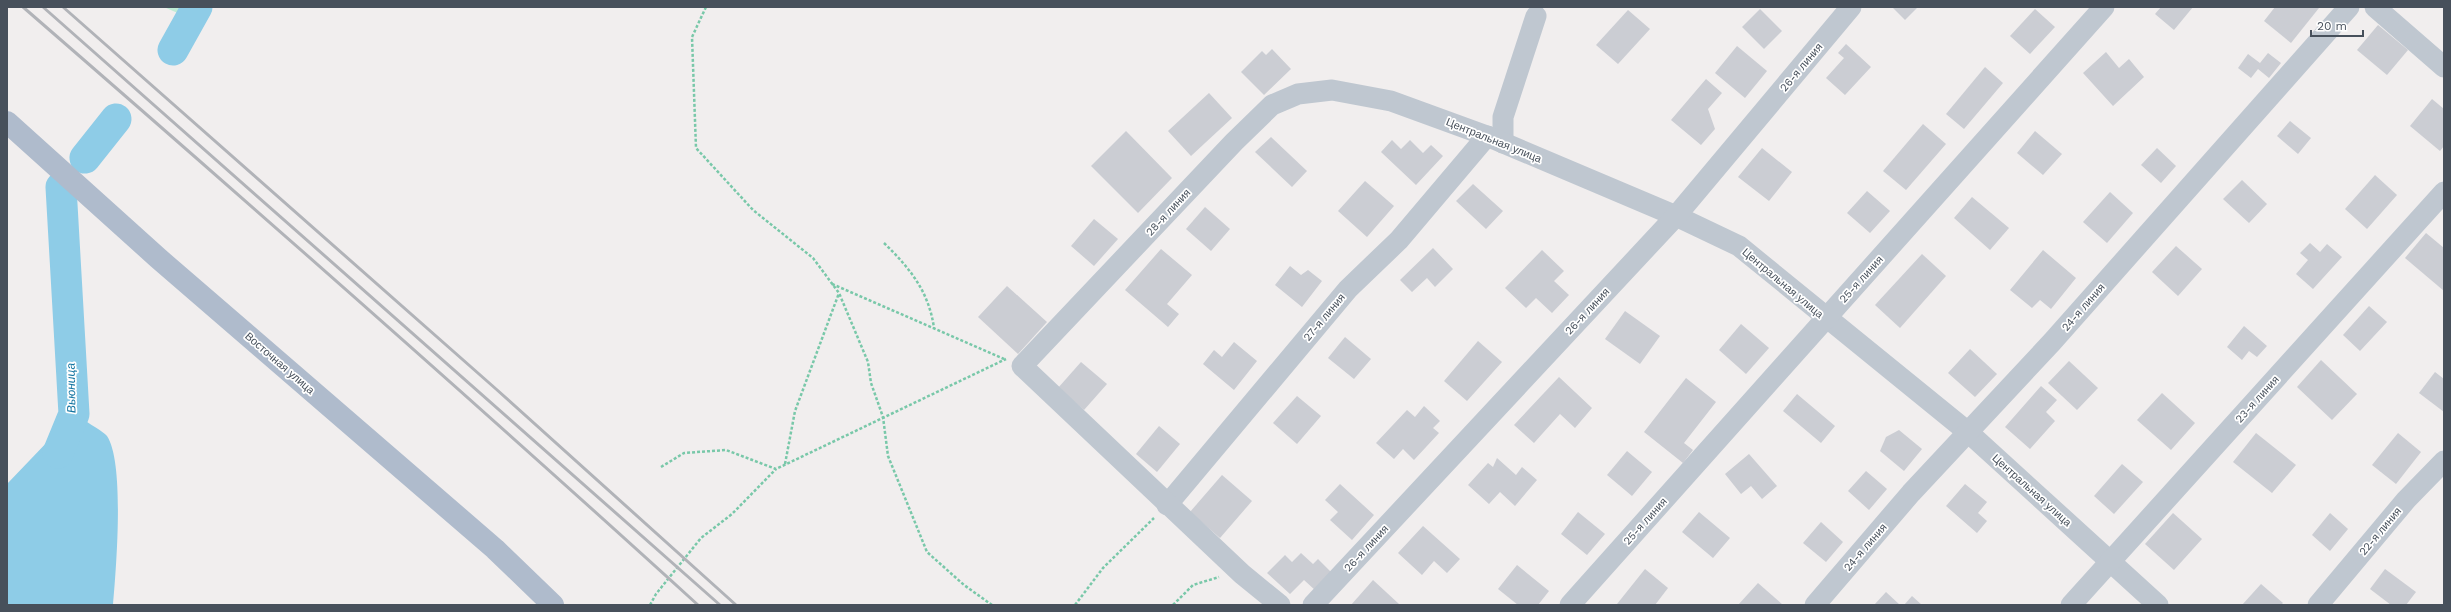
<svg xmlns="http://www.w3.org/2000/svg" width="2451" height="612" viewBox="0 0 2451 612" font-family="'Work Sans',sans-serif">
	<style>
		.green { fill: #bfecd5 }
		.water { fill: #8ecce7 }
		.lines { fill: none; stroke-linecap: round; stroke-linejoin: round }
		.river { stroke: #8ecce7; stroke-width: 31 }
		.building { fill: #cbcdd3 }
		.path { stroke: #79c8a9; stroke-width: 2.5; stroke-dasharray: 3 2; stroke-linecap: butt }
		.minor { stroke: #bfc7d0; stroke-width: 21 }
		.major { stroke: #afbbcc; stroke-width: 22 }
		.rail { stroke: #b1b3b8; stroke-width: 3 }
		.labels { text-anchor: middle; stroke-width: 3.5; stroke-linejoin: round; paint-order: stroke }
		.street-label { font-size: 11px; fill: #47505b; stroke: #fff }
		.water-label { font-size: 12px; font-style: italic; fill: #1475a1; stroke: #fff }
	</style>
	<rect width="100%" height="100%" fill="#f1eeee"/>
	<polygon class="green" points="164,7 211,7 189,18"/>
	<path class="water" d="M74,414C81,419 102,430 107,436C125,463 116,570 113,605H7V484Z"/>
	<g class="lines">
		<g class="river">
			<polyline points="173,50 197,7"/>
			<polyline points="85,158 116,119"/>
			<polyline points="58,453 74,414 61,187"/>
		</g>
	</g>
	<g class="building">
		<polygon points="1892,7 1918,7 1905,20"/>
		<polygon points="2161,7 2193,7 2174,30 2155,14"/>
		<polygon points="2275,7 2317,7 2319,8 2291,43 2264,21"/>
		<polygon points="1760,9 1782,31 1764,49 1742,27"/>
		<polygon points="2035,9 2055,27 2030,54 2010,36"/>
		<polygon points="1628,10 1650,29 1618,64 1596,45"/>
		<polygon points="2378,25 2408,50 2387,75 2357,50"/>
		<polygon points="1846,44 1871,67 1845,95 1826,78 1844,58 1838,53"/>
		<polygon points="1737,46 1767,71 1745,98 1715,73"/>
		<polygon points="1272,49 1291,69 1264,95 1241,72 1262,51 1266,55"/>
		<polygon points="2106,52 2119,68 2129,59 2144,77 2113,106 2083,73"/>
		<polygon points="2268,53 2281,63 2269,78 2258,69 2251,78 2238,68 2248,54 2260,63"/>
		<polygon points="1985,67 2003,83 1964,129 1946,114"/>
		<polygon points="1706,79 1722,93 1708,109 1715,129 1701,145 1671,120"/>
		<polygon points="1209,93 1232,118 1191,156 1168,131"/>
		<polygon points="2432,99 2444,109 2444,146 2440,151 2410,126"/>
		<polygon points="2290,121 2311,138 2298,154 2277,136"/>
		<polygon points="1923,124 1946,144 1906,190 1883,171"/>
		<polygon points="1126,131 1172,178 1138,213 1091,166"/>
		<polygon points="2035,131 2062,154 2043,175 2017,153"/>
		<polygon points="1271,137 1307,171 1292,187 1255,152"/>
		<polygon points="1392,140 1401,149 1410,140 1423,153 1431,145 1443,156 1416,185 1381,152"/>
		<polygon points="1762,148 1792,172 1769,201 1738,177"/>
		<polygon points="2157,148 2176,166 2161,183 2141,165"/>
		<polygon points="2375,175 2397,195 2367,229 2345,209"/>
		<polygon points="2242,180 2267,204 2249,223 2223,199"/>
		<polygon points="1365,181 1394,206 1367,237 1338,211"/>
		<polygon points="1473,184 1503,211 1486,229 1456,201"/>
		<polygon points="1867,191 1890,211 1870,233 1847,213"/>
		<polygon points="2110,192 2133,213 2107,243 2083,222"/>
		<polygon points="1972,197 2009,228 1990,250 1954,218"/>
		<polygon points="1205,207 1230,229 1211,251 1186,229"/>
		<polygon points="1094,219 1118,239 1094,266 1071,246"/>
		<polygon points="2426,233 2444,248 2444,291 2405,258"/>
		<polygon points="2310,243 2320,252 2327,244 2342,257 2313,289 2296,274 2308,260 2300,253"/>
		<polygon points="2176,246 2202,269 2178,296 2152,272"/>
		<polygon points="1433,248 1453,269 1435,287 1427,278 1412,292 1400,280"/>
		<polygon points="1161,249 1192,275 1167,304 1179,314 1168,327 1125,290"/>
		<polygon points="1542,250 1564,271 1554,281 1569,295 1552,313 1536,298 1526,308 1505,288"/>
		<polygon points="2043,250 2076,278 2051,309 2040,300 2032,308 2010,290"/>
		<polygon points="1922,254 1946,276 1900,328 1875,305"/>
		<polygon points="1290,266 1301,275 1308,270 1322,281 1302,307 1275,285"/>
		<polygon points="1007,286 1047,322 1018,354 978,317"/>
		<polygon points="2369,306 2387,322 2360,351 2343,335"/>
		<polygon points="1625,311 1660,336 1640,364 1605,339"/>
		<polygon points="1741,324 1769,348 1746,374 1719,350"/>
		<polygon points="2244,326 2267,346 2257,357 2249,351 2242,360 2227,347"/>
		<polygon points="1345,337 1371,359 1354,379 1328,358"/>
		<polygon points="1478,341 1502,362 1467,401 1444,381"/>
		<polygon points="1234,342 1257,361 1234,390 1203,364 1214,350 1222,357"/>
		<polygon points="1970,349 1997,374 1975,397 1948,373"/>
		<polygon points="2321,360 2357,394 2332,420 2297,387"/>
		<polygon points="2069,361 2098,388 2077,410 2048,383"/>
		<polygon points="1081,362 1107,384 1084,410 1058,388"/>
		<polygon points="2435,372 2444,379 2444,412 2419,393"/>
		<polygon points="1559,377 1592,408 1575,428 1560,414 1534,443 1514,425"/>
		<polygon points="1686,378 1716,402 1684,443 1693,450 1683,463 1644,432"/>
		<polygon points="2041,386 2057,400 2046,412 2055,421 2030,449 2005,427"/>
		<polygon points="2162,393 2195,423 2171,450 2137,420"/>
		<polygon points="1797,394 1835,426 1821,443 1783,411"/>
		<polygon points="1297,396 1321,416 1297,444 1273,423"/>
		<polygon points="1424,406 1440,421 1433,428 1439,433 1414,460 1403,449 1394,459 1376,443 1407,410 1415,417"/>
		<polygon points="1159,426 1180,444 1157,472 1136,454"/>
		<polygon points="1899,430 1922,449 1904,471 1880,451 1886,437"/>
		<polygon points="2256,433 2296,465 2272,493 2233,462"/>
		<polygon points="2398,433 2421,452 2396,484 2372,465"/>
		<polygon points="1627,451 1652,472 1632,496 1607,475"/>
		<polygon points="1749,454 1777,486 1762,499 1751,486 1741,494 1725,474"/>
		<polygon points="1497,458 1516,475 1522,467 1537,480 1515,506 1500,492 1489,504 1468,485 1488,463 1493,467"/>
		<polygon points="2122,464 2143,482 2114,514 2094,496"/>
		<polygon points="1866,471 1887,489 1869,510 1848,491"/>
		<polygon points="1222,475 1252,501 1220,538 1190,512"/>
		<polygon points="1340,484 1374,515 1352,540 1330,520 1338,512 1325,500"/>
		<polygon points="1965,484 1987,502 1978,513 1987,521 1977,533 1946,506"/>
		<polygon points="1578,512 1605,534 1587,555 1561,534"/>
		<polygon points="1699,512 1730,538 1713,558 1682,532"/>
		<polygon points="2173,513 2202,539 2174,570 2145,544"/>
		<polygon points="2330,513 2348,529 2330,551 2312,535"/>
		<polygon points="1821,522 1843,542 1826,562 1803,543"/>
		<polygon points="1423,526 1460,559 1447,573 1434,561 1422,575 1398,553"/>
		<polygon points="1301,553 1313,564 1318,559 1332,573 1316,591 1304,580 1290,594 1267,573 1285,555 1292,562"/>
		<polygon points="1517,565 1549,591 1538,605 1518,605 1498,589"/>
		<polygon points="1645,569 1668,588 1655,605 1619,605 1617,604"/>
		<polygon points="2385,569 2416,592 2406,605 2391,605 2370,589"/>
		<polygon points="1373,580 1399,604 1398,605 1351,605"/>
		<polygon points="1758,583 1783,605 1738,605"/>
		<polygon points="2261,584 2283,603 2281,605 2242,605"/>
		<polygon points="1886,592 1900,605 1874,605"/>
		<polygon points="1912,596 1922,605 1904,605"/>
	</g>
	<g class="lines">
		<g class="path">
			<polyline points="706,7 692,37 696,148 753,210 813,258 839,293 868,362 871,383 883,417 888,456 927,552 964,585 992,605"/>
			<path d="M884,243C910,268 929,292 934,328"/>
			<polyline points="832,284 1004,359"/>
			<polyline points="785,464 795,411 839,293"/>
			<polyline points="661,467 684,453 726,450 776,469 1006,359"/>
			<polyline points="650,605 656,594 701,538 732,514 776,469"/>
			<polyline points="1075,605 1103,568 1154,518"/>
			<polyline points="1173,605 1193,585 1219,577"/>
		</g>
		<g class="minor">
			<polyline points="2375,7 2444,67"/>
			<polyline points="1503,143 1503,117 1536,16"/>
			<polyline points="1167,505 1348,289 1399,240 1487,136"/>
			<polyline points="1280,605 1242,574 1022,366 1234,142 1272,105 1298,94 1332,90 1391,101 1487,136 1676,216 1739,246 1969,433 2158,605"/>
			<polyline points="1313,605 1676,216 1851,7"/>
			<polyline points="1570,605 2104,7"/>
			<polyline points="1815,605 1911,493 2052,342 2349,7"/>
			<polyline points="2071,605 2444,192"/>
			<polyline points="2318,605 2406,500 2444,461"/>
		</g>
		<polyline class="major" points="7,122 158,258 495,549 553,605"/>
		<g class="rail">
			<path d="M23,7C250,204 476,403 698,605"/>
			<polyline points="43,7 720,605"/>
			<polyline points="63,7 496,389 736,605"/>
		</g>
	</g>
	<g class="labels">
		<g class="street-label">
			<text transform="translate(1801 67) rotate(-50)" y="4">26-я линия</text>
			<text transform="translate(1494 140) rotate(22)" y="4">Центральная улица</text>
			<text transform="translate(1168 212) rotate(-47)" y="4">28-я линия</text>
			<text transform="translate(1861 279) rotate(-48)" y="4">25-я линия</text>
			<text transform="translate(1783 283) rotate(40)" y="4">Центральная улица</text>
			<text transform="translate(2083 307) rotate(-49)" y="4">24-я линия</text>
			<text transform="translate(1587 311) rotate(-47)" y="4">26-я линия</text>
			<text transform="translate(1324 317) rotate(-50)" y="4">27-я линия</text>
			<text transform="translate(280 363) rotate(41)" y="4">Восточная улица</text>
			<text transform="translate(2257 399) rotate(-48)" y="4">23-я линия</text>
			<text transform="translate(2032 490) rotate(42)" y="4">Центральная улица</text>
			<text transform="translate(1645 521) rotate(-48)" y="4">25-я линия</text>
			<text transform="translate(2380 531) rotate(-50)" y="4">22-я линия</text>
			<text transform="translate(1865 547) rotate(-49)" y="4">24-я линия</text>
			<text transform="translate(1366 548) rotate(-47)" y="4">26-я линия</text>
		</g>
		<g class="water-label">
			<text transform="translate(71 388) rotate(-91)" y="4">Вьюница</text>
		</g>
	</g>
	<rect width="2451" height="612" fill="none" stroke="#47505b" stroke-width="16"/>
	<path d="M2311 30v6h52v-6" fill="none" stroke="#47505b" stroke-width="2"/>
	<text x="2317" y="30" font-size="12" fill="#47505b" stroke="#ffffff" stroke-width="3" paint-order="stroke">20 m</text>
</svg>
